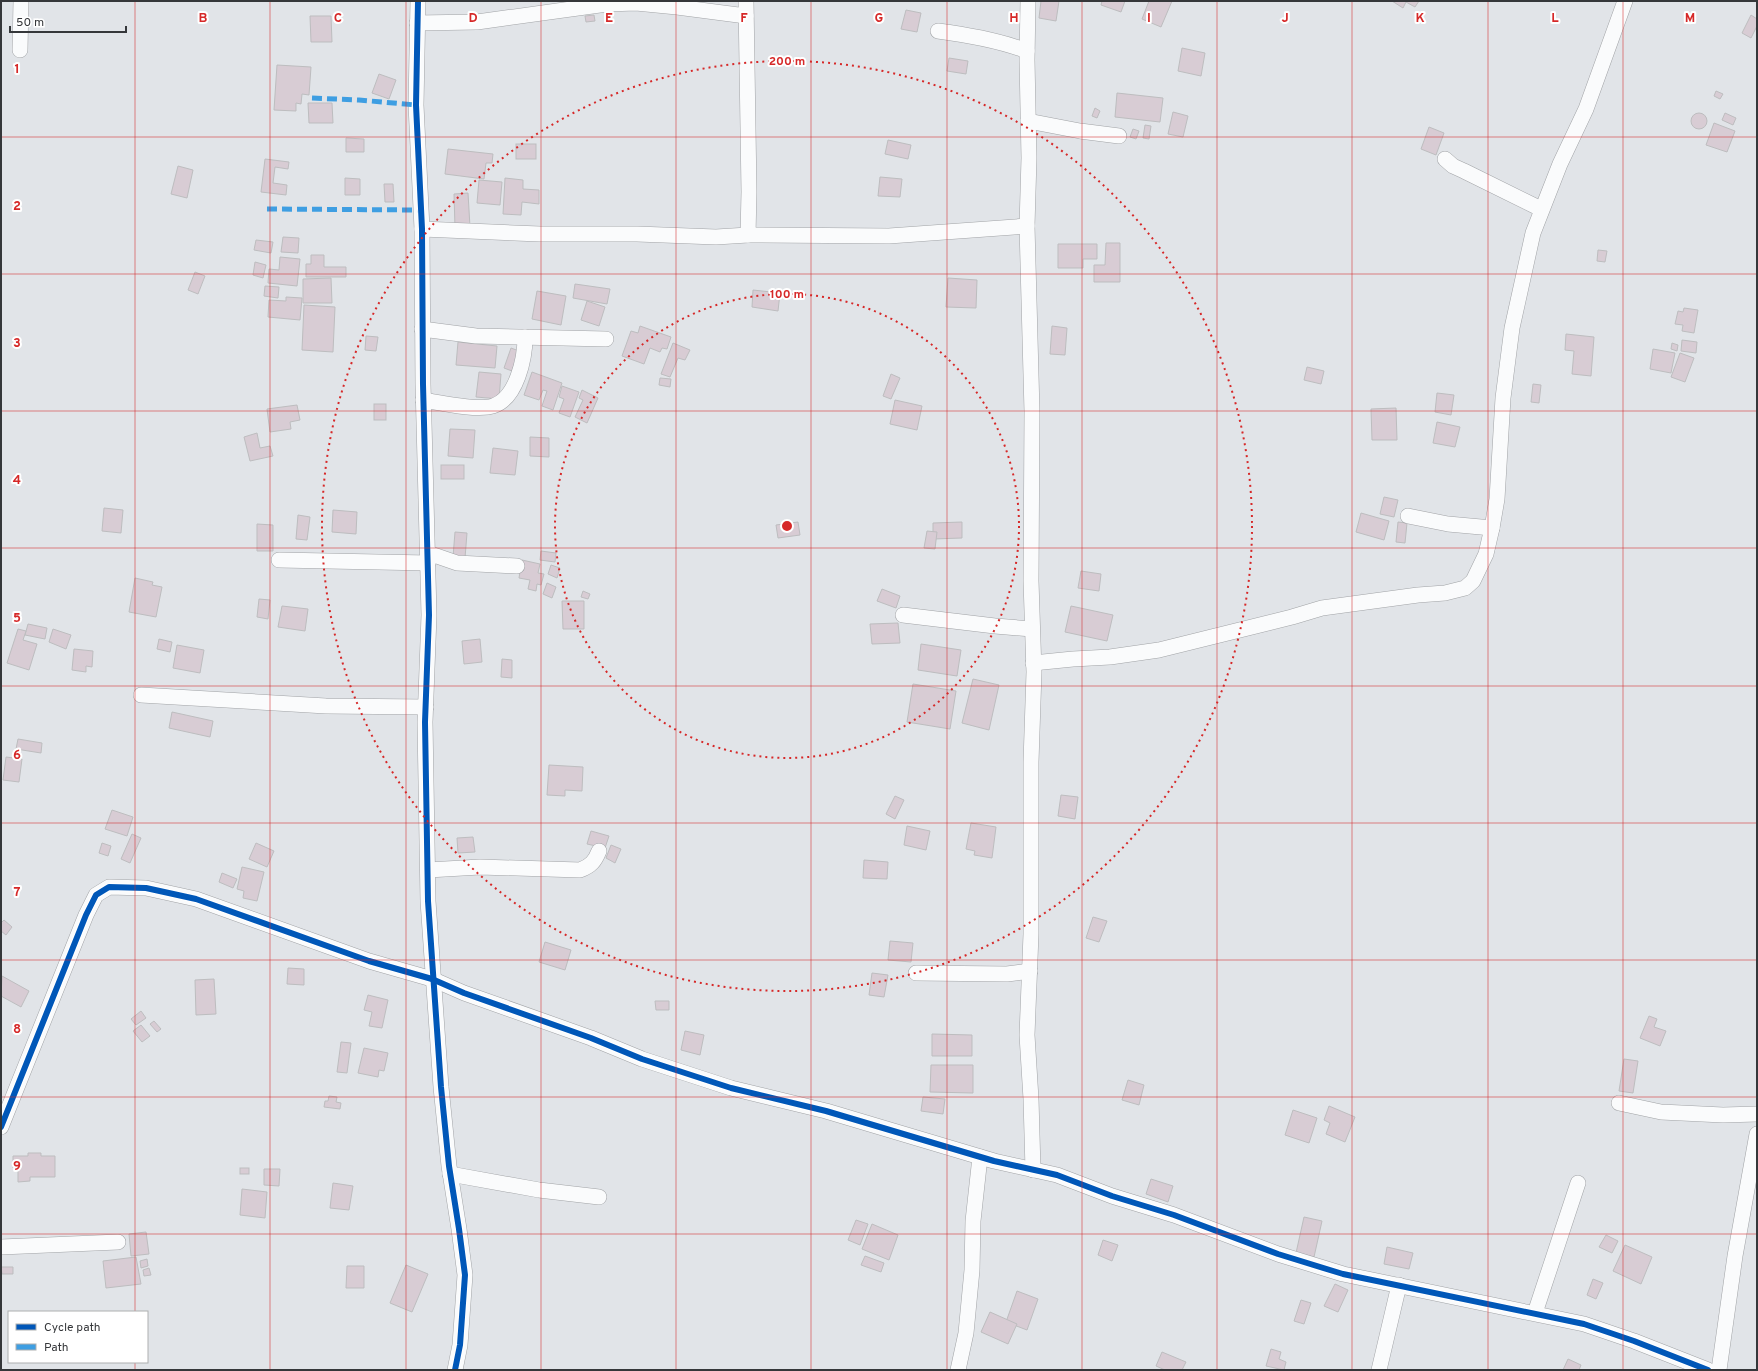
<svg xmlns="http://www.w3.org/2000/svg" width="1758" height="1371" viewBox="0 0 1758 1371" font-family="Overpass,sans-serif">
	<style>
		.building { fill: #d8ccd4; stroke: #bdbdbf }
		.lines { fill: none; stroke-linecap: round; stroke-linejoin: round }
		.minor-casing { stroke: #a1a3a6; stroke-width: 16 }
		.minor { stroke: #fafbfc; stroke-width: 15 }
		.quiet { stroke: #3e9ee2; stroke-width: 5; stroke-dasharray: 10 5; stroke-linecap: butt }
		.cycleway-casing { stroke: #fff; stroke-width: 8 }
		.cycleway { stroke: #0057b8; stroke-width: 6 }
		.grid { fill: none; stroke: #d62828; stroke-width: 1; stroke-opacity: 0.55 }
		.ring { fill: none; stroke: #d62828; stroke-width: 2; stroke-dasharray: 2 4 }
		.grid-label { font-size: 13px; text-anchor: middle; font-weight: bold; fill: #d62828; stroke: #fff; stroke-width: 4; stroke-linejoin: round; paint-order: stroke }
		.centre { fill: #d62828; stroke: #fff; stroke-width: 2 }
		.ring-label { font-size: 12px; text-anchor: middle; font-weight: bold; fill: #d62828; stroke: #fff; stroke-width: 4; stroke-linejoin: round; paint-order: stroke }
	</style>
	<rect width="100%" height="100%" fill="#e1e4e8"/>
	<g class="building">
		<polygon points="1041,1 1059,1 1056,21 1039,18"/>
		<polygon points="1102,1 1125,1 1121,12 1101,5"/>
		<polygon points="1149,1 1172,1 1161,27 1142,19"/>
		<polygon points="1392,1 1419,1 1415,7 1406,2 1403,8"/>
		<polygon points="906,10 921,13 917,32 901,29"/>
		<polygon points="594,15 595,21 586,22 585,16"/>
		<polygon points="1751,15 1757,19 1757,26 1751,38 1742,33"/>
		<polygon points="310,16 331,16 332,42 311,42"/>
		<polygon points="1182,48 1205,53 1201,76 1178,71"/>
		<polygon points="949,58 968,61 966,74 947,71"/>
		<polygon points="277,65 311,67 309,95 302,94 301,104 296,103 296,111 274,110"/>
		<polygon points="379,74 396,80 389,99 372,93"/>
		<polygon points="1716,91 1723,94 1720,99 1714,96"/>
		<polygon points="1117,93 1163,98 1160,122 1115,117"/>
		<polygon points="308,103 332,103 333,123 309,123"/>
		<polygon points="1095,108 1100,111 1097,118 1092,116"/>
		<polygon points="1173,112 1188,116 1183,137 1168,134"/>
		<circle cx="1699" cy="121" r="8"/>
		<polygon points="1725,113 1736,118 1733,125 1722,120"/>
		<polygon points="1714,123 1735,131 1727,152 1706,145"/>
		<polygon points="1145,125 1151,126 1149,139 1143,138"/>
		<polygon points="1429,127 1444,133 1436,155 1421,149"/>
		<polygon points="1133,129 1139,131 1136,139 1130,137"/>
		<polygon points="346,138 364,139 364,152 346,152"/>
		<polygon points="888,140 911,145 908,159 885,154"/>
		<rect x="516" y="144" width="20" height="15"/>
		<polygon points="448,149 493,154 492,163 486,163 484,179 445,174"/>
		<polygon points="265,159 289,162 288,169 275,167 273,183 287,185 286,195 261,192"/>
		<polygon points="178,166 193,170 187,198 171,194"/>
		<polygon points="880,177 902,179 900,197 878,196"/>
		<polygon points="345,178 360,179 360,195 345,195"/>
		<polygon points="505,178 523,180 523,189 539,190 539,204 522,202 521,215 503,214"/>
		<polygon points="479,180 502,182 500,205 477,203"/>
		<polygon points="384,184 393,184 394,202 385,202"/>
		<polygon points="468,193 470,227 455,228 454,194"/>
		<polygon points="283,237 299,238 298,253 281,252"/>
		<polygon points="256,240 273,242 271,253 254,250"/>
		<polygon points="1106,243 1120,243 1120,282 1094,282 1094,265 1105,265"/>
		<polygon points="1058,244 1097,244 1097,259 1083,259 1083,268 1058,268"/>
		<polygon points="1598,250 1607,251 1605,262 1597,261"/>
		<polygon points="311,255 324,255 324,267 346,267 346,277 306,277 306,264 311,264"/>
		<polygon points="280,257 300,259 297,286 268,283 269,269 279,270"/>
		<polygon points="255,262 266,265 263,278 253,275"/>
		<polygon points="195,272 205,276 198,294 188,290"/>
		<polygon points="331,278 332,303 303,303 303,279"/>
		<polygon points="948,278 977,280 976,308 946,307"/>
		<polygon points="575,284 610,289 607,304 573,298"/>
		<polygon points="265,286 279,287 278,298 264,296"/>
		<polygon points="753,290 780,293 778,311 752,307"/>
		<polygon points="537,291 566,296 561,325 532,319"/>
		<polygon points="286,297 302,298 300,320 268,317 269,300 286,301"/>
		<polygon points="587,301 605,307 599,326 581,320"/>
		<polygon points="304,305 335,307 333,352 302,350"/>
		<polygon points="1684,308 1698,310 1694,333 1682,331 1683,325 1675,324 1678,311 1683,312"/>
		<polygon points="640,326 671,337 667,349 662,348 660,352 650,348 644,364 622,356 631,331 638,333"/>
		<polygon points="1052,326 1067,328 1065,355 1050,354"/>
		<polygon points="1566,334 1594,337 1591,376 1572,374 1574,351 1565,350"/>
		<polygon points="366,336 378,337 376,351 365,350"/>
		<polygon points="1682,340 1697,342 1696,353 1681,351"/>
		<polygon points="458,342 497,346 495,368 456,365"/>
		<polygon points="673,343 690,350 685,360 678,358 670,377 661,374"/>
		<polygon points="1672,343 1678,345 1677,351 1671,349"/>
		<polygon points="511,348 519,351 512,371 504,368"/>
		<polygon points="1653,349 1675,353 1671,373 1650,369"/>
		<polygon points="1680,353 1694,358 1685,382 1671,377"/>
		<polygon points="1307,367 1324,371 1321,384 1304,380"/>
		<polygon points="479,372 501,374 499,399 476,397"/>
		<polygon points="532,372 562,383 553,410 542,406 547,391 543,390 539,400 524,395"/>
		<polygon points="891,374 900,378 891,399 883,396"/>
		<polygon points="660,378 671,379 670,387 659,385"/>
		<polygon points="1533,384 1541,385 1539,403 1531,402"/>
		<polygon points="562,386 579,392 570,417 559,413 564,399 559,397"/>
		<polygon points="582,390 598,398 587,423 575,417 583,400 579,398"/>
		<polygon points="1437,393 1454,395 1451,415 1435,412"/>
		<polygon points="895,400 922,406 917,430 890,424"/>
		<rect x="374" y="404" width="12" height="16"/>
		<polygon points="297,405 300,420 290,422 291,429 270,432 267,409"/>
		<polygon points="1396,408 1397,440 1372,440 1371,409"/>
		<polygon points="1437,422 1460,427 1455,447 1433,443"/>
		<polygon points="450,429 475,430 473,458 448,456"/>
		<polygon points="257,433 260,448 270,446 273,456 250,461 244,437"/>
		<polygon points="530,437 549,438 549,457 530,456"/>
		<polygon points="493,448 518,451 515,475 490,473"/>
		<rect x="441" y="465" width="23" height="14"/>
		<polygon points="1384,497 1398,500 1394,517 1380,514"/>
		<polygon points="104,508 123,510 121,533 102,531"/>
		<polygon points="333,510 357,512 356,534 332,532"/>
		<polygon points="1361,513 1389,521 1384,540 1356,532"/>
		<polygon points="298,515 310,517 307,540 296,539"/>
		<polygon points="798,522 800,535 778,538 776,525"/>
		<polygon points="962,522 962,538 933,539 933,523"/>
		<polygon points="1398,522 1407,523 1405,543 1396,542"/>
		<polygon points="257,524 273,525 273,551 257,551"/>
		<polygon points="927,531 937,532 935,549 924,548"/>
		<polygon points="455,532 467,533 465,558 453,557"/>
		<polygon points="541,551 556,553 555,562 540,560"/>
		<polygon points="522,560 540,564 538,573 544,574 541,585 537,584 536,591 528,589 530,580 519,578"/>
		<polygon points="551,565 560,568 557,578 548,574"/>
		<polygon points="1081,571 1101,574 1099,591 1078,588"/>
		<polygon points="135,578 153,582 152,585 162,587 156,617 129,612"/>
		<polygon points="547,583 556,587 552,598 543,594"/>
		<polygon points="882,589 900,596 896,608 877,601"/>
		<polygon points="583,591 590,594 588,599 581,597"/>
		<polygon points="259,599 270,600 268,619 257,617"/>
		<polygon points="562,601 584,601 584,629 563,629"/>
		<polygon points="282,606 308,609 305,631 278,627"/>
		<polygon points="1071,606 1113,615 1107,641 1065,632"/>
		<polygon points="898,623 900,643 872,644 870,624"/>
		<polygon points="28,624 47,628 45,639 25,635"/>
		<polygon points="18,629 26,631 23,640 37,644 29,670 7,663"/>
		<polygon points="53,629 71,635 66,649 49,642"/>
		<polygon points="159,639 172,642 170,652 157,649"/>
		<polygon points="480,639 482,662 464,664 462,641"/>
		<polygon points="921,644 961,650 957,676 918,670"/>
		<polygon points="177,645 204,650 200,673 173,668"/>
		<polygon points="74,649 93,651 92,667 86,666 86,672 72,670"/>
		<polygon points="502,659 512,660 512,678 501,677"/>
		<polygon points="973,679 999,685 989,730 962,723"/>
		<polygon points="913,684 956,691 950,729 907,722"/>
		<polygon points="172,712 213,721 210,737 169,728"/>
		<polygon points="18,739 42,743 41,753 16,749"/>
		<polygon points="6,757 22,759 19,782 3,780"/>
		<polygon points="549,765 583,767 582,791 565,790 565,796 547,795"/>
		<polygon points="1061,795 1078,797 1075,819 1058,816"/>
		<polygon points="895,796 904,800 895,819 886,814"/>
		<polygon points="112,810 133,817 127,836 105,829"/>
		<polygon points="971,823 996,827 992,858 974,855 975,851 966,849"/>
		<polygon points="907,826 930,831 926,850 904,845"/>
		<polygon points="591,831 609,836 605,848 587,844"/>
		<polygon points="132,834 141,838 130,863 121,859"/>
		<polygon points="473,837 475,852 458,853 457,838"/>
		<polygon points="102,843 111,846 108,856 99,853"/>
		<polygon points="256,843 274,851 267,867 249,859"/>
		<polygon points="611,845 621,849 615,863 606,858"/>
		<polygon points="864,860 888,862 887,879 863,878"/>
		<polygon points="242,867 264,872 257,901 243,898 244,891 237,889"/>
		<polygon points="222,873 237,879 233,888 219,882"/>
		<polygon points="1093,917 1107,921 1099,942 1086,938"/>
		<polygon points="4,920 12,927 6,935 1,931 1,923"/>
		<polygon points="890,941 913,943 911,962 888,960"/>
		<polygon points="545,942 571,950 565,970 539,962"/>
		<polygon points="288,968 304,969 304,985 287,984"/>
		<polygon points="872,973 888,975 884,997 869,995"/>
		<polygon points="2,976 29,991 21,1007 1,996"/>
		<polygon points="214,979 216,1014 196,1015 195,980"/>
		<polygon points="368,995 388,1000 382,1028 369,1026 372,1012 364,1010"/>
		<polygon points="655,1001 669,1001 669,1010 656,1010"/>
		<polygon points="141,1011 146,1018 136,1025 131,1019"/>
		<polygon points="1649,1016 1657,1019 1654,1027 1666,1031 1660,1046 1640,1038"/>
		<polygon points="154,1021 161,1029 157,1032 150,1024"/>
		<polygon points="141,1025 150,1036 142,1042 133,1031"/>
		<polygon points="685,1031 704,1035 700,1055 681,1050"/>
		<polygon points="932,1034 972,1035 972,1056 932,1056"/>
		<polygon points="341,1042 351,1043 347,1073 337,1072"/>
		<polygon points="364,1048 388,1053 384,1071 379,1070 378,1077 358,1073"/>
		<polygon points="1624,1059 1638,1061 1633,1093 1619,1091"/>
		<polygon points="931,1065 973,1065 973,1093 930,1092"/>
		<polygon points="1128,1080 1144,1085 1139,1105 1122,1100"/>
		<polygon points="329,1096 337,1097 336,1102 341,1103 340,1109 324,1107 325,1101 328,1101"/>
		<polygon points="923,1097 945,1099 943,1114 921,1111"/>
		<polygon points="1329,1106 1355,1117 1345,1142 1326,1134 1330,1123 1324,1120"/>
		<polygon points="1293,1110 1317,1118 1309,1143 1285,1135"/>
		<polygon points="28,1153 41,1153 41,1156 55,1156 55,1177 30,1177 30,1181 18,1182 18,1168 13,1168 13,1156 28,1156"/>
		<rect x="240" y="1168" width="9" height="6"/>
		<polygon points="264,1169 280,1169 279,1186 264,1185"/>
		<polygon points="1151,1179 1173,1186 1168,1202 1146,1194"/>
		<polygon points="333,1183 353,1186 349,1210 330,1208"/>
		<polygon points="242,1189 267,1192 265,1218 240,1215"/>
		<polygon points="1304,1217 1322,1221 1314,1257 1296,1253"/>
		<polygon points="856,1220 868,1224 860,1245 848,1240"/>
		<polygon points="872,1224 898,1235 889,1260 862,1249"/>
		<polygon points="146,1232 149,1254 131,1256 129,1234"/>
		<polygon points="1606,1235 1618,1241 1612,1253 1599,1247"/>
		<polygon points="1103,1240 1118,1245 1112,1261 1098,1255"/>
		<polygon points="1625,1245 1652,1257 1641,1284 1613,1271"/>
		<polygon points="1387,1247 1413,1253 1409,1269 1384,1264"/>
		<polygon points="865,1256 884,1263 881,1272 861,1265"/>
		<polygon points="136,1257 141,1284 106,1288 103,1261"/>
		<polygon points="147,1259 148,1266 141,1268 140,1261"/>
		<polygon points="406,1265 428,1274 412,1312 390,1303"/>
		<polygon points="347,1266 364,1266 364,1288 346,1288"/>
		<polygon points="1,1267 13,1267 13,1274 2,1274"/>
		<polygon points="149,1268 151,1275 144,1276 143,1270"/>
		<polygon points="1593,1279 1603,1283 1596,1299 1587,1295"/>
		<polygon points="1335,1284 1348,1290 1338,1312 1324,1306"/>
		<polygon points="1017,1291 1038,1299 1027,1330 1006,1322"/>
		<polygon points="1301,1300 1311,1303 1304,1324 1294,1321"/>
		<polygon points="990,1312 1017,1324 1008,1344 981,1332"/>
		<polygon points="1271,1349 1281,1352 1279,1359 1286,1362 1284,1370 1266,1366"/>
		<polygon points="1162,1352 1186,1362 1182,1370 1165,1370 1156,1366"/>
		<polygon points="1568,1359 1581,1365 1579,1370 1563,1370"/>
	</g>
	<g class="lines">
		<g class="minor-casing">
			<g id="minor">
				<polyline points="418,1 416,105 422,229 423,384 429,615 425,722 428,901 441,1087 449,1166 459,1229 465,1275 460,1345 455,1370"/>
				<polyline points="746,1 749,192 748,235"/>
				<polyline points="1028,1 1027,60 1029,158 1027,226 1032,412 1031,581 1034,672 1031,762 1031,934 1027,1035 1031,1099 1033,1170"/>
				<polyline points="417,23 477,22 607,4 636,3 677,7 746,16"/>
				<path d="M938,31C969,35 998,40 1027,51"/>
				<polyline points="20,50 21,1"/>
				<polyline points="1028,121 1080,131 1119,136"/>
				<polyline points="1445,159 1453,166 1464,171 1541,209"/>
				<polyline points="422,229 540,234 637,234 716,237 748,235 889,236 1027,226"/>
				<polyline points="422,329 476,336 606,339"/>
				<path d="M423,400C441,403 478,411 493,406C517,398 525,358 525,337"/>
				<polyline points="1408,516 1448,524 1492,528"/>
				<polyline points="428,553 457,563 517,566"/>
				<polyline points="279,560 428,563"/>
				<polyline points="903,615 995,626 1032,629"/>
				<polyline points="1033,663 1073,659 1110,657 1159,650 1292,617 1322,608 1418,595 1445,593 1465,588 1473,581 1486,554 1492,528 1497,499 1503,398 1512,328 1533,233 1560,164 1586,109 1625,1"/>
				<polyline points="141,695 326,706 426,707"/>
				<path d="M428,870L480,867L580,870C591,866 595,861 599,851"/>
				<polyline points="916,973 1007,974 1030,971"/>
				<polyline points="1619,1103 1661,1112 1723,1115 1757,1114"/>
				<polyline points="1,1127 86,915 96,895 109,887 146,888 196,899 369,961 432,979 464,993 591,1038 642,1059 731,1088 826,1111 994,1161 1057,1175 1112,1196 1174,1215 1278,1254 1343,1274 1584,1324 1634,1341 1708,1370"/>
				<polyline points="450,1174 539,1190 599,1197"/>
				<polyline points="1,1247 118,1242"/>
				<polyline points="1535,1313 1578,1183"/>
				<polyline points="958,1370 966,1333 972,1270 973,1221 980,1157"/>
				<polyline points="1379,1370 1399,1285"/>
				<polyline points="1719,1370 1735,1256 1757,1134"/>
			</g>
		</g>
		<use href="#minor" class="minor"/>
		<g class="quiet">
			<polyline points="312,98 359,100 416,105"/>
			<polyline points="267,209 421,210"/>
		</g>
		<g class="cycleway-casing">
			<g id="cycleway">
				<polyline points="418,1 416,105 422,229 423,384 429,615 425,722 428,901 441,1087 449,1166 459,1229 465,1275 460,1345 455,1370"/>
				<polyline points="1,1127 86,915 96,895 109,887 146,888 196,899 369,961 432,979 464,993 591,1038 642,1059 731,1088 826,1111 994,1161 1057,1175 1112,1196 1174,1215 1278,1254 1343,1274 1584,1324 1634,1341 1708,1370"/>
			</g>
		</g>
		<use href="#cycleway" class="cycleway"/>
	</g>
	<path class="grid" d="M135,1V1312M270,1V1370M406,1V1370M541,1V1370M676,1V1370M811,1V1370M947,1V1370M1082,1V1370M1217,1V1370M1352,1V1370M1488,1V1370M1623,1V1370M1,137H1757M1,274H1757M1,411H1757M1,548H1757M1,686H1757M1,823H1757M1,960H1757M1,1097H1757M1,1234H1757M135,1362V1370"/>
	<g class="ring">
		<circle cx="787" cy="526" r="232"/>
		<circle cx="787" cy="526" r="465"/>
	</g>
	<g class="grid-label">
		<text x="203" y="22">B</text>
		<text x="338" y="22">C</text>
		<text x="473" y="22">D</text>
		<text x="609" y="22">E</text>
		<text x="744" y="22">F</text>
		<text x="879" y="22">G</text>
		<text x="1014" y="22">H</text>
		<text x="1149" y="22">I</text>
		<text x="1285" y="22">J</text>
		<text x="1420" y="22">K</text>
		<text x="1555" y="22">L</text>
		<text x="1690" y="22">M</text>
		<text x="17" y="73">1</text>
		<text x="17" y="210">2</text>
		<text x="17" y="347">3</text>
		<text x="17" y="484">4</text>
		<text x="17" y="622">5</text>
		<text x="17" y="759">6</text>
		<text x="17" y="896">7</text>
		<text x="17" y="1033">8</text>
		<text x="17" y="1170">9</text>
	</g>
	<circle cx="787" cy="526" r="6" class="centre"/>
	<g class="ring-label">
		<text x="787" y="65">200 m</text>
		<text x="787" y="298">100 m</text>
	</g>
	<rect width="1758" height="1371" fill="none" stroke="#35373a" stroke-width="4"/>
	<rect x="8" y="1311" width="140" height="52" fill="#ffffff" stroke="#aeafb0"/>
	<rect x="16" y="1324" width="20" height="6" fill="#0057b8" stroke="#aeafb0"/>
	<text x="44" y="1331" font-size="12" fill="#35373a">Cycle path</text>
	<rect x="16" y="1344" width="20" height="6" fill="#3e9ee2" stroke="#aeafb0"/>
	<text x="44" y="1351" font-size="12" fill="#35373a">Path</text>
	<path d="M10 26v6h116v-6" fill="none" stroke="#35373a" stroke-width="2"/>
	<text x="16" y="26" font-size="12" fill="#35373a" stroke="#ffffff" stroke-width="3" paint-order="stroke">50 m</text>
</svg>
